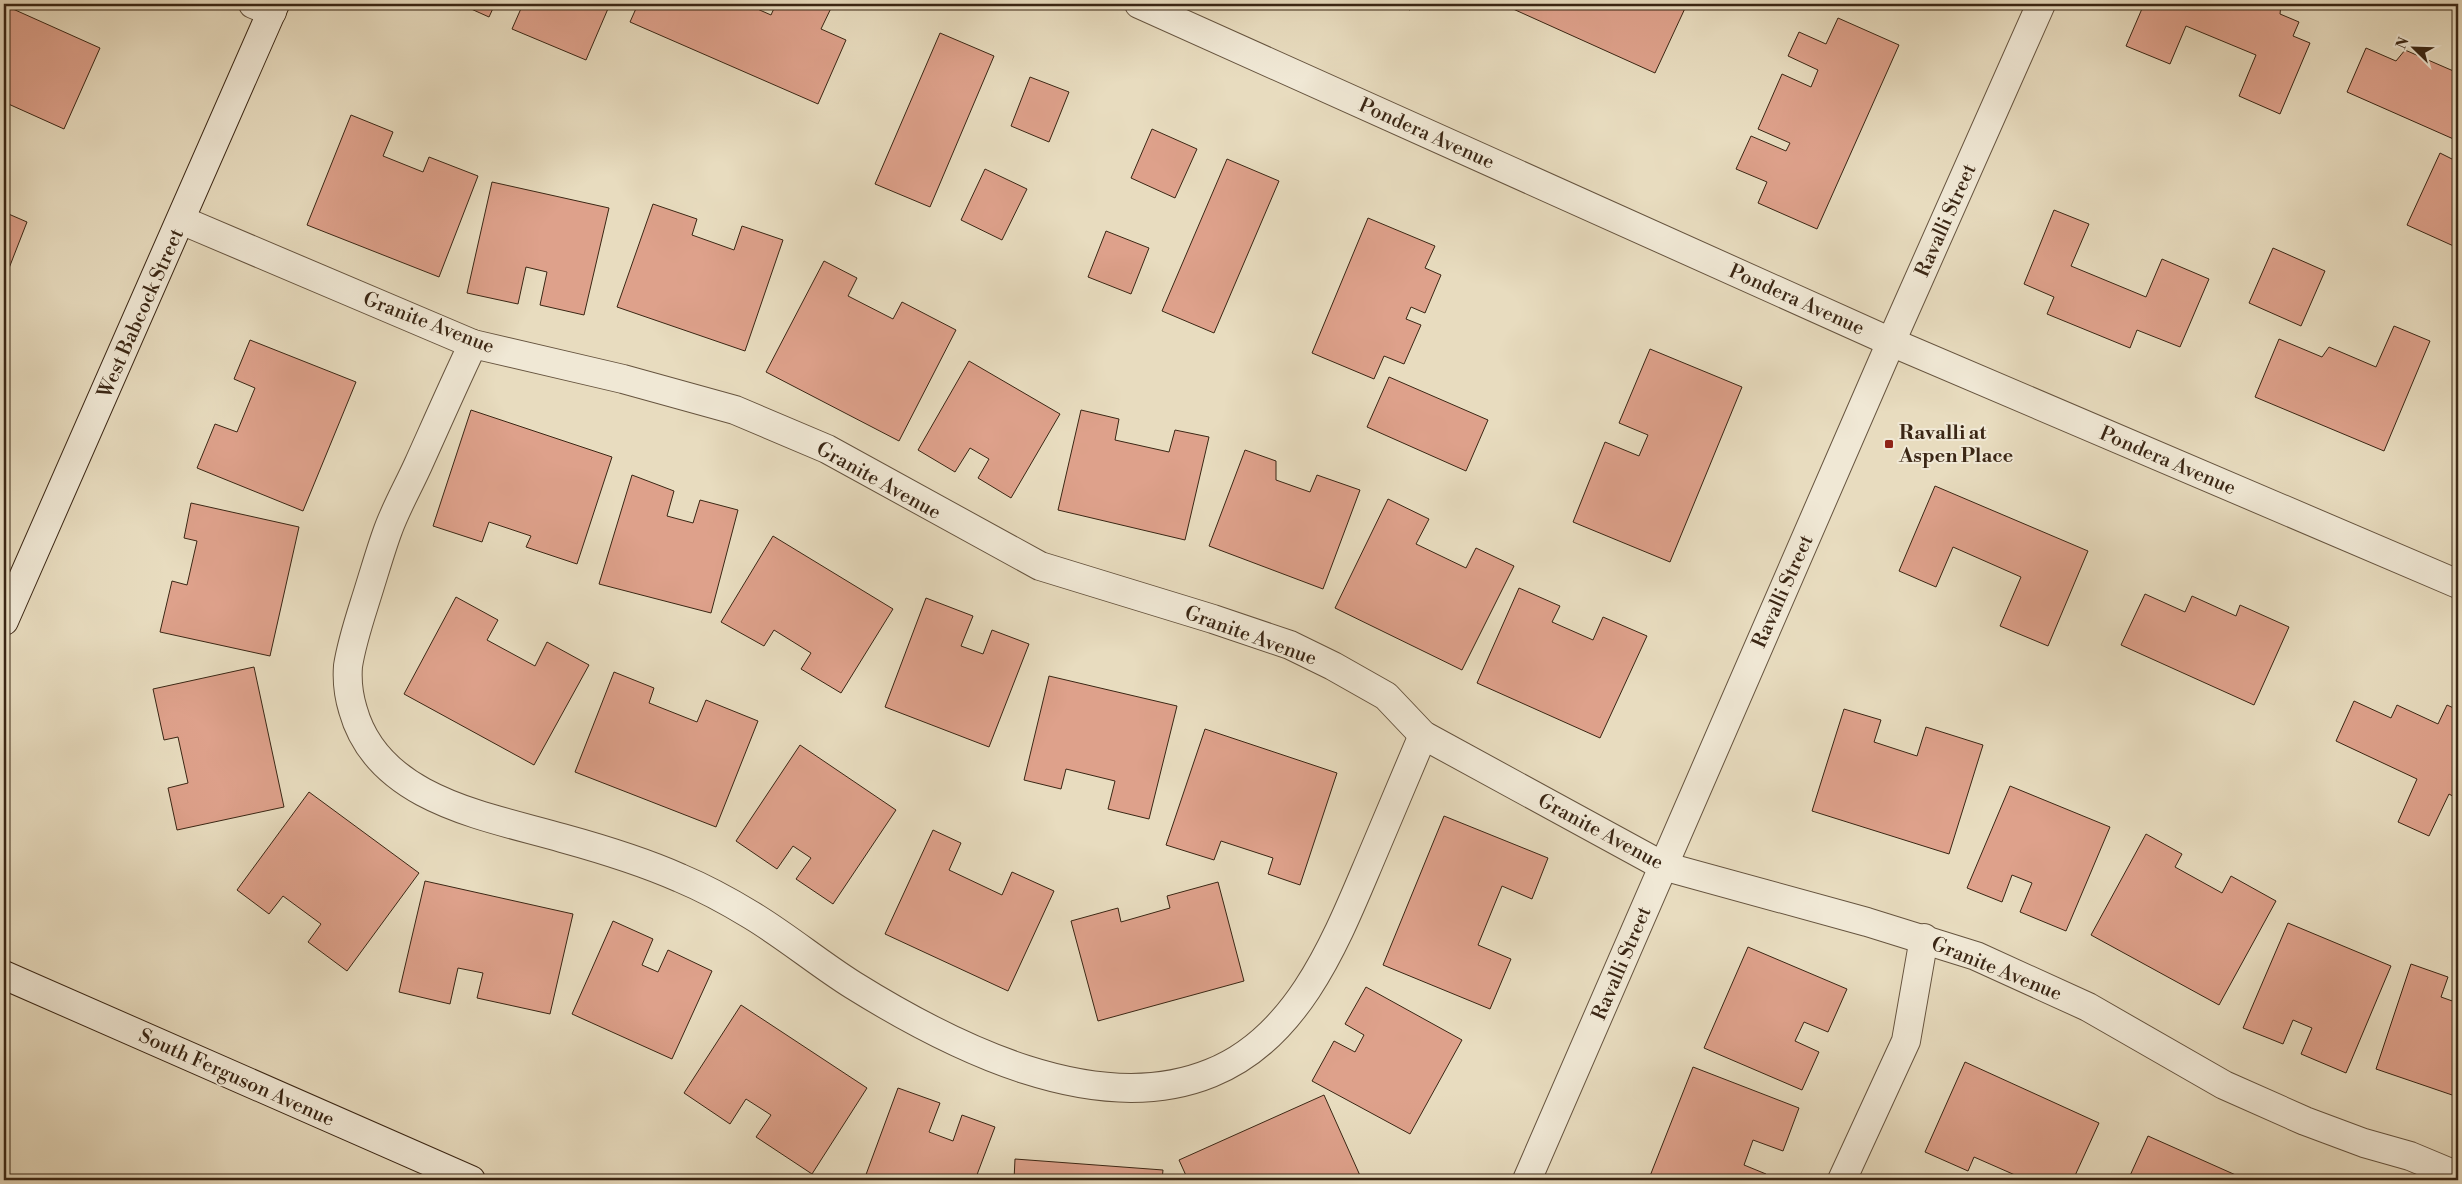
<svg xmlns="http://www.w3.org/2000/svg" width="2462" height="1184" viewBox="0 0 2462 1184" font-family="'Libre Bodoni',serif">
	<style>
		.building { fill: #dea18b; stroke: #3a2614 }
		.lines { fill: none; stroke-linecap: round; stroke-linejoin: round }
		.street-casing { stroke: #66543f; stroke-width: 30 }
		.secondary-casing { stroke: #3a2614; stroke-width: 30 }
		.street { stroke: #f0e8d5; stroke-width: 28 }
		.secondary { stroke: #f0e8d5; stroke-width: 28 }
		.poi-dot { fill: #8f2418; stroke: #f0e8d5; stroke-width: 2 }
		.labels { text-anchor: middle; stroke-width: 4; stroke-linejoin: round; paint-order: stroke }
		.street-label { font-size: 20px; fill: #3a2614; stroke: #f0e8d5 }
		.poi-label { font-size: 20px; font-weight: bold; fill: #3a2614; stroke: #f0e8d5; text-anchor: start }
	</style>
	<rect width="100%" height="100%" fill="#e8dcbf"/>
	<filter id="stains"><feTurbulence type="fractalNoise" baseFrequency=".004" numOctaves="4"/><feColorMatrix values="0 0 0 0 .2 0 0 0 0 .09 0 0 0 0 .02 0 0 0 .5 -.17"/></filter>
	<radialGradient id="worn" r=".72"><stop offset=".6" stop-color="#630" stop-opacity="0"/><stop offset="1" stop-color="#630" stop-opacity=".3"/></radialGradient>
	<g class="building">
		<polygon points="460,4 495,4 489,17"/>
		<polygon points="523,4 610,4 586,60 512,29"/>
		<polygon points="638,4 746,4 771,15 776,4 833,4 821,29 846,40 818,104 630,22"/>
		<polygon points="1394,4 1413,4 1410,10"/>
		<polygon points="1502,4 1687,4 1655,73"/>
		<polygon points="2144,4 2281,4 2280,14 2299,22 2293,36 2310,43 2280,114 2239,96 2256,55 2186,26 2170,64 2126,46"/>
		<polygon points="4,5 100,48 64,129 4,102"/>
		<polygon points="1838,18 1899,45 1817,229 1758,203 1767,182 1736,169 1751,136 1786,151 1790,143 1758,129 1782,74 1811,87 1818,70 1788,56 1799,32 1826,44"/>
		<polygon points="940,33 994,56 930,207 875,184"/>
		<polygon points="2366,48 2396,61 2405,50 2458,73 2458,141 2347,92"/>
		<polygon points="1030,77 1069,92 1049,142 1011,126"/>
		<polygon points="351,115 393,132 383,156 423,172 429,157 478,176 439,277 307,225"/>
		<polygon points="1152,129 1197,149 1175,198 1131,178"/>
		<polygon points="2440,153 2458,162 2458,248 2407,225"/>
		<polygon points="1227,159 1279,181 1214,333 1162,311"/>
		<polygon points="985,169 1027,189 1002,240 961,220"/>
		<polygon points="492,182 609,208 584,315 540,305 547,272 526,267 518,304 467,293"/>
		<polygon points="653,204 697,219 692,235 734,250 742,226 783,240 745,351 617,307"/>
		<polygon points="2054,210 2089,224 2071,266 2146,297 2162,259 2209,279 2180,347 2137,330 2130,348 2047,314 2054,297 2024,284"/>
		<polygon points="4,212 27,222 4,281"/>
		<polygon points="1368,218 1435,246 1425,268 1441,275 1425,313 1411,307 1406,319 1421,325 1404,364 1384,356 1374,379 1312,353"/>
		<polygon points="1106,231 1149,248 1131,294 1088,277"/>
		<polygon points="2273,248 2325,271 2301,326 2249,303"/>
		<polygon points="824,261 857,278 848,296 893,319 902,302 956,330 899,441 766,372"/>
		<polygon points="2394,326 2430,341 2384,451 2255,397 2279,339 2322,357 2329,347 2376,367"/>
		<polygon points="250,340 356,382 303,511 197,468 215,424 237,432 255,388 234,379"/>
		<polygon points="1650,349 1742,387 1670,562 1573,522 1605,442 1639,456 1648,435 1619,423"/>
		<polygon points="969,361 1060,414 1011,498 978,478 989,459 970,448 955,472 918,450"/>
		<polygon points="1389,377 1488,420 1466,471 1367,427"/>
		<polygon points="471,410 612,457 577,564 526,547 531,536 489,522 482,542 433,526"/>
		<polygon points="1081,410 1119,419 1115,440 1169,452 1175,430 1209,437 1185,540 1058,510"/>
		<polygon points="1245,450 1276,461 1276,480 1310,492 1317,475 1360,490 1323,589 1209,546"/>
		<polygon points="632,475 674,491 667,516 693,523 700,500 738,510 711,613 599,584"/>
		<polygon points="1935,486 2088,551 2048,646 2000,626 2021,577 1953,547 1936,587 1899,571"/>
		<polygon points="1388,499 1429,519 1416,544 1466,568 1476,548 1514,566 1462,670 1335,608"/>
		<polygon points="191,503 299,527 270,656 160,632 172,581 187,585 197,541 184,538"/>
		<polygon points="773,536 893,609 841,693 801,669 811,653 774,630 764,646 721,622"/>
		<polygon points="1519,588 1560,606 1552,622 1593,640 1603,617 1647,636 1600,738 1477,683"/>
		<polygon points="2145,594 2185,612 2192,596 2236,616 2240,605 2289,627 2254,705 2121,645"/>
		<polygon points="456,597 498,620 487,640 535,666 547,642 589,665 534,765 404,694"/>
		<polygon points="926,598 973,616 961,646 983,654 992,630 1029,644 989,747 885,707"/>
		<polygon points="254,667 284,807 177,830 168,788 188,783 178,737 164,740 153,689"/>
		<polygon points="614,672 654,688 649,703 697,722 706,700 758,721 716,827 575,772"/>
		<polygon points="1049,676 1177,706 1149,819 1108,809 1115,781 1066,769 1061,789 1024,780"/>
		<polygon points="2354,701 2391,718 2397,705 2438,724 2447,705 2458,710 2458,799 2449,794 2429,836 2398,822 2417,779 2336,741"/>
		<polygon points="1844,709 1881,720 1874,742 1917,756 1926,727 1983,745 1949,854 1812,811"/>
		<polygon points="1205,729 1337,773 1300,885 1268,874 1273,858 1221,841 1214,860 1166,845"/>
		<polygon points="800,745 896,810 833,904 796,879 811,858 793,846 777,869 736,841"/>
		<polygon points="2010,786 2110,827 2066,931 2020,912 2032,883 2012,875 2002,902 1967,888"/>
		<polygon points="309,792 419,873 347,971 308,942 321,924 283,896 269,914 237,890"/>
		<polygon points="1444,816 1548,858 1532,899 1502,886 1478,945 1511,959 1490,1009 1383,965"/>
		<polygon points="933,830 961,843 949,870 1002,895 1012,872 1054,891 1008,991 885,934"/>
		<polygon points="2146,834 2182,854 2175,867 2222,893 2231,876 2276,901 2219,1005 2091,935"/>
		<polygon points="425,881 573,914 550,1014 477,998 483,973 458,968 450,1004 399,992"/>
		<polygon points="1218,882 1244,981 1098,1021 1071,921 1118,908 1121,922 1170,908 1167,896"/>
		<polygon points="613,921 653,939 642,965 658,972 668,950 712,971 672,1059 572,1014"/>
		<polygon points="2288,923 2391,966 2346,1073 2301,1054 2312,1028 2293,1020 2283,1044 2243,1028"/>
		<polygon points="1748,947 1847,989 1828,1032 1804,1022 1795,1041 1819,1052 1802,1090 1704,1048"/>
		<polygon points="2411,964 2448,977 2441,997 2458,1003 2458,1097 2376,1069"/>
		<polygon points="1366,987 1462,1040 1410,1134 1312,1081 1334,1041 1355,1052 1364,1035 1345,1024"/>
		<polygon points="741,1005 867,1088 812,1174 756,1137 771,1115 746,1099 730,1124 684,1093"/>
		<polygon points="1965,1062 2099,1123 2073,1180 2013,1180 2015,1175 1974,1157 1968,1171 1925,1152"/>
		<polygon points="1693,1067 1799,1108 1783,1151 1753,1140 1744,1165 1766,1174 1764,1180 1660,1180 1650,1176"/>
		<polygon points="898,1088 940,1103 929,1132 953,1141 962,1115 995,1127 975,1180 864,1180"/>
		<polygon points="1324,1095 1362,1180 1188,1180 1179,1160"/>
		<polygon points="2148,1136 2247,1180 2128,1180"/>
		<polygon points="1015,1159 1163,1170 1162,1180 1014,1180"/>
	</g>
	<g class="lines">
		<g class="street-casing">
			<g id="street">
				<polyline points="253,4 272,12"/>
				<polyline points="1139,4 1891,342 2458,584"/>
				<polyline points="181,220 473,344 623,379 735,410 827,449 1040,566 1213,619 1290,645 1333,666 1386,696 1423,735 1663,866 1867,922 1976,956 2088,1007 2224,1085 2305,1121 2364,1143 2410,1156 2458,1176"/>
				<path d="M473,344C454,384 436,425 418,465C408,487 396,508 388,530C381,549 375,570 369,589C361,615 352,640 348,666C347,679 349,697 353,710C378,800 486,816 562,838C602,849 642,861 680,878C704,888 728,901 751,915C786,936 818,963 853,985C951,1046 1096,1120 1211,1073C1299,1038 1337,938 1371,858C1388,817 1406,776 1423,735"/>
				<polyline points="1527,1180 1891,342 2041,4"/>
				<polyline points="1842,1180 1906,1041 1924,938"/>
			</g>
		</g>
		<g class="secondary-casing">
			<g id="secondary">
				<polyline points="4,621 275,4"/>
				<polyline points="4,975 471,1180"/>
			</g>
		</g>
		<use href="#street" class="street"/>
		<use href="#secondary" class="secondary"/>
	</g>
	<rect class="poi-dot" x="1884" y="439" width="10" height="10" rx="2.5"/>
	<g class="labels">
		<g class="street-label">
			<text transform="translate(1427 133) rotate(24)" y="7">Pondera Avenue</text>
			<text transform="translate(1945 220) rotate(-66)" y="7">Ravalli Street</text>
			<text transform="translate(1797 299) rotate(24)" y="7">Pondera Avenue</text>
			<text transform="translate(140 313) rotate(-66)" y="7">West Babcock Street</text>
			<text transform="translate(429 322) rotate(21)" y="7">Granite Avenue</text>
			<text transform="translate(2168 460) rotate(23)" y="7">Pondera Avenue</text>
			<text transform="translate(879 480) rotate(29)" y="7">Granite Avenue</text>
			<text transform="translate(1782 591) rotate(-66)" y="7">Ravalli Street</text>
			<text transform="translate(1251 635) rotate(20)" y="7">Granite Avenue</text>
			<text transform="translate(1601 831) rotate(28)" y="7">Granite Avenue</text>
			<text transform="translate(1621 963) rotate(-67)" y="7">Ravalli Street</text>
			<text transform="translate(1997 968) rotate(22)" y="7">Granite Avenue</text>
			<text transform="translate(237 1077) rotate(24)" y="7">South Ferguson Avenue</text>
		</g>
		<g class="poi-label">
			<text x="1899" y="439">Ravalli at<tspan x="1899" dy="23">Aspen Place</tspan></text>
		</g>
	</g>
	<rect width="2462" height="1184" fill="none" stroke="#e8dcbf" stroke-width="20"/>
	<rect x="5" y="5" width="2452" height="1174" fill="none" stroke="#3a2614" stroke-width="2.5"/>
	<rect x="10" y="10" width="2442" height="1164" fill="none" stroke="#3a2614"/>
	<g transform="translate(2414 48) rotate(293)" stroke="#f0e8d5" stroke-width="4" paint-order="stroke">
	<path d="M0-4L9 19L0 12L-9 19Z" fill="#3a2614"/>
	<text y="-8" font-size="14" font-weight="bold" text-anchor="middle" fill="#3a2614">N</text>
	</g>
	<rect width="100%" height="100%" filter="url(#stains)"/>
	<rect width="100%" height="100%" fill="url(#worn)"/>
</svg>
